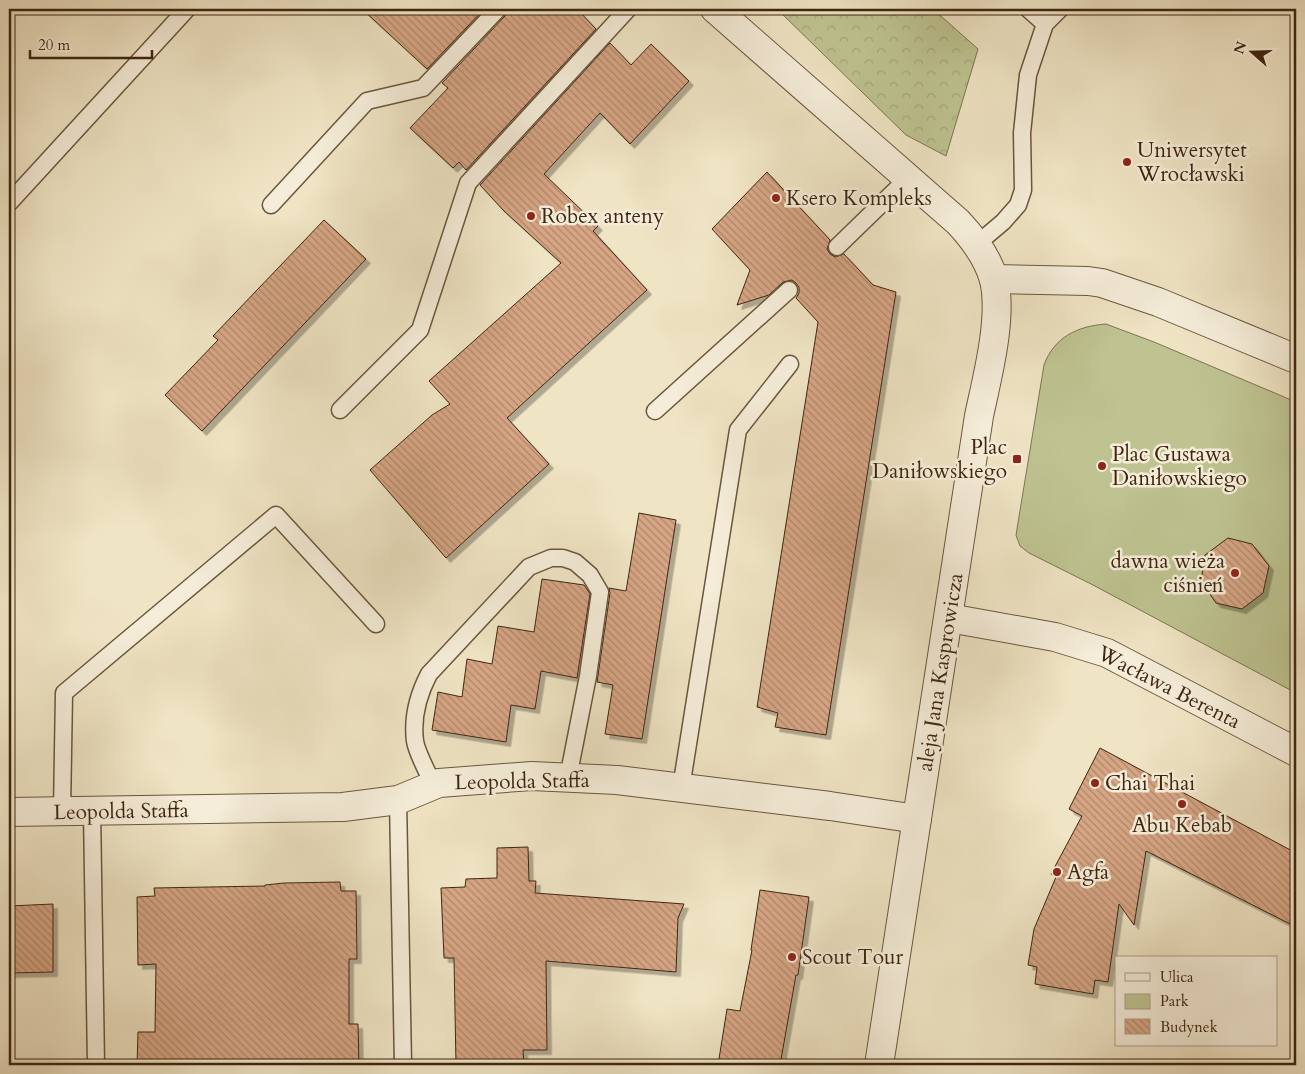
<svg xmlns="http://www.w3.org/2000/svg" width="1305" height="1074" viewBox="0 0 1305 1074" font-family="Cardo,serif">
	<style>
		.green { fill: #bec391; stroke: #7e7450 }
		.forest { fill: url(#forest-crowns); stroke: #7e7450 }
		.building { fill: url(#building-back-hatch); stroke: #3f2610; filter: url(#shadow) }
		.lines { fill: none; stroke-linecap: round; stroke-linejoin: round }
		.service-casing { stroke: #6b563d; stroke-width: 19 }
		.minor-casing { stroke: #6b563d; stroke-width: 30 }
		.tertiary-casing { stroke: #6b563d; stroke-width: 30 }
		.service { stroke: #f5edd9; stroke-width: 16 }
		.minor { stroke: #f5edd9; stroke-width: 28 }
		.tertiary { stroke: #f5edd9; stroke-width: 28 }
		.poi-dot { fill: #8f2418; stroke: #f5edd9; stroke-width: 2 }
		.labels { text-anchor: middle; stroke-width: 5; stroke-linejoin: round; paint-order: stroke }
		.poi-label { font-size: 21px; fill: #3f2610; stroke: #f5edd9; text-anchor: start }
		.street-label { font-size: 21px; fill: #3f2610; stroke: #f5edd9 }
	</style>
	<defs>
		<pattern id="forest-crowns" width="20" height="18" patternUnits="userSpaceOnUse" patternTransform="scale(1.25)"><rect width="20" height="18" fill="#bec391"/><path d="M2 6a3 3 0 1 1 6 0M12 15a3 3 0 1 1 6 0" fill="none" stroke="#a4a77c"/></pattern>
		<pattern id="building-back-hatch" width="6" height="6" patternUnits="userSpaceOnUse" patternTransform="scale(1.25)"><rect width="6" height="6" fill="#d6a584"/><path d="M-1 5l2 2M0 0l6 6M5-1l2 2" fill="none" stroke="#af866b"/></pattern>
		<filter id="shadow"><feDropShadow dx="4.5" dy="4.5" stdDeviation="0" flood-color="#0004"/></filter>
	</defs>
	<rect width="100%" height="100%" fill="#efe4c4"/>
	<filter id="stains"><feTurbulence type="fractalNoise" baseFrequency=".004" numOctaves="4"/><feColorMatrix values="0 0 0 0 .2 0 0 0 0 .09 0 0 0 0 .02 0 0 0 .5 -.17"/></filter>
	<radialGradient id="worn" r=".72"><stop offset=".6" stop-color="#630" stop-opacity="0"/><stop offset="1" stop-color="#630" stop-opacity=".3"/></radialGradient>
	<path class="green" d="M1106,324L1154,342L1296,402V693L1093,585L1029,553L1020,546L1016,535L1044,365C1054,337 1078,326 1106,324Z"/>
	<polygon class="forest" points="777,9 933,9 978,49 946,156 906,135"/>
	<g class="building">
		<polygon points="362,9 484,9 427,69"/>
		<polygon points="508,9 577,9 596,29 466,170 459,162 453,168 410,128 448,88 442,83 505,16"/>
		<polygon points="610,43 631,65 651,44 689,81 630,144 600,113 544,174 598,226 593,231 647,290 507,418 549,464 446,558 370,470 432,415 450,404 429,381 561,263 504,211 480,185"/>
		<polygon points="767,172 830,240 827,249 830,254 835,257 844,254 873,285 896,292 826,735 775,727 778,713 757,707 818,322 796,298 799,293 799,287 796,283 792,280 783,282 769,295 737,305 750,270 712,229"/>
		<polygon points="324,220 366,259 202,431 165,395 218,340 213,336"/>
		<polygon points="639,513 676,520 642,739 605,734 613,685 597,682 610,593 609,588 626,591"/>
		<polygon points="1228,538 1252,544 1269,566 1263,593 1242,609 1216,603 1201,581 1205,555"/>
		<polygon points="542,579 584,585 590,594 577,678 541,671 535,709 511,705 506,742 432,730 438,692 462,697 467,659 492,664 498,626 534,632"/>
		<polygon points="1100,748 1296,853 1296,927 1146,851 1134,925 1119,904 1108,982 1095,980 1093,994 1035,984 1037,967 1028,965 1034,929 1056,877 1051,874 1082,816 1069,809"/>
		<polygon points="528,847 529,881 536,881 535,893 684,904 678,918 676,972 546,961 547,1050 523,1050 524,1065 456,1065 454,958 444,958 441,888 465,887 466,879 497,878 497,848"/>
		<polygon points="340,882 341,891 356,891 357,959 349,959 349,1024 358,1024 359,1065 137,1065 138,1032 155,1032 156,964 138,965 137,897 155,896 154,888 265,886 265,885 284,883"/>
		<polygon points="760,890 809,897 798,975 796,975 780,1065 718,1065 727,1009 740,1011 752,950 751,950"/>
		<polygon points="53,904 53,972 9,973 9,906"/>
	</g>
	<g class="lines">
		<g class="service-casing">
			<g id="service">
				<polyline points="1028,9 1045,24"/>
				<polyline points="9,203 187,9"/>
				<polyline points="271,205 367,101 423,88 498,9"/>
				<polyline points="977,244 1003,222 1018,205 1023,190 1022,133 1028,75 1045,24 1060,9"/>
				<polyline points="837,247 908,178"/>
				<polyline points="340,410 420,330 468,183 628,9"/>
				<polyline points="655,411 789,290"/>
				<path d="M433,785C428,772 417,754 415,741C412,717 418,695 429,674L529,567L551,558H563L575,562L590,575L600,592L588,676L568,778"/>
				<polyline points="681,788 738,430 790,364"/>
				<polyline points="398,800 403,1065"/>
				<polyline points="62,811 64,693 276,515 376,624"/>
				<polyline points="92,811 96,1065"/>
			</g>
		</g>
		<g class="minor-casing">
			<g id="minor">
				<polyline points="994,279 1088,281 1102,283 1158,302 1296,359"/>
				<polyline points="949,618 1055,637 1107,653 1296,752"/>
				<polyline points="9,812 343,807 398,800 439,783 532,776 617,780 830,806 917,819"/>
			</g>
		</g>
		<g class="tertiary-casing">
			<path id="tertiary" d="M715,9L958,222C974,239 988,258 994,280C1003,318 987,378 979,416L879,1065"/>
		</g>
		<use href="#service" class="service"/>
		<use href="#minor" class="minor"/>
		<use href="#tertiary" class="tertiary"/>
	</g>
	<g class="poi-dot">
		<circle cx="1127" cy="162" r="5"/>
		<circle cx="776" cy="198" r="5"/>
		<circle cx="531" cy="216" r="5"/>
		<rect x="1012" y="454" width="10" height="10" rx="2.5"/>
		<circle cx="1102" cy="466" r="5"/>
		<circle cx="1235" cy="573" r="5"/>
		<circle cx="1095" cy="783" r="5"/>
		<circle cx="1182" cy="804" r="5"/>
		<circle cx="1057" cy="872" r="5"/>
		<circle cx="792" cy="957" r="5"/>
	</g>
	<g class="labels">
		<g class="poi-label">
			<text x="1137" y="157">Uniwersytet<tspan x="1137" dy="24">Wrocławski</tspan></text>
			<text x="786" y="205">Ksero Kompleks</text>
			<text x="541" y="223">Robex anteny</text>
			<text x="1007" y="454" text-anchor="end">Plac<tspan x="1007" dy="24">Daniłowskiego</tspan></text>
			<text x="1112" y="461">Plac Gustawa<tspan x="1112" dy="24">Daniłowskiego</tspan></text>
			<text x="1225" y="568" text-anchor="end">dawna wieża<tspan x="1225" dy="24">ciśnień</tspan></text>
			<text x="1105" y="790">Chai Thai</text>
			<text x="1182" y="832" text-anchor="middle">Abu Kebab</text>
			<text x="1067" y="879">Agfa</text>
			<text x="802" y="964">Scout Tour</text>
		</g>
		<g class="street-label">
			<text transform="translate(940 672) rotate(-81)" y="7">aleja Jana Kasprowicza</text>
			<text transform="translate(1169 687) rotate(27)" y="7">Wacława Berenta</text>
			<text transform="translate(522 781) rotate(-1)" y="7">Leopolda Staffa</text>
			<text transform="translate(121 811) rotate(-1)" y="7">Leopolda Staffa</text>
		</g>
	</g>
	<rect width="1305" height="1074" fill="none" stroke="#efe4c4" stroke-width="30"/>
	<rect x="10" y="10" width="1285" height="1054" fill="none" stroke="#3f2610" stroke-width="2.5"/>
	<rect x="15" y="15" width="1275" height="1044" fill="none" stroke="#3f2610"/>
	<rect x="1115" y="956" width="162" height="90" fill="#f5edd9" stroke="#ac9d89"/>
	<rect x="1125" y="973" width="25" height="8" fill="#f5edd9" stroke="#ac9d89"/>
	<text x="1160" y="982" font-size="15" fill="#3f2610">Ulica</text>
	<rect x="1125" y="994" width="25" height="15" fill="#bec391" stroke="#ac9d89"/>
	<text x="1160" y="1006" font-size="15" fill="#3f2610">Park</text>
	<rect x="1125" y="1019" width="25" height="15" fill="url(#building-back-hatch)" stroke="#ac9d89"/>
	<text x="1160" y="1032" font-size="15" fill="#3f2610">Budynek</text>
	<g transform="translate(1252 52) rotate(290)" stroke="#f5edd9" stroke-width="4" paint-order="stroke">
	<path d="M0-4L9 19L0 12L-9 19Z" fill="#3f2610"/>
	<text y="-8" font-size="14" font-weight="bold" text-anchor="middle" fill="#3f2610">N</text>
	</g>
	<path d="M30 50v8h122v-8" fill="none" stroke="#3f2610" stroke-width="2.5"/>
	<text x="38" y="50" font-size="15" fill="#3f2610" stroke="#f5edd9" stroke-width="4" paint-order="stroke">20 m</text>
	<rect width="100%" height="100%" filter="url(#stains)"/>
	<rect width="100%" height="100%" fill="url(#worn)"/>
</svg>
